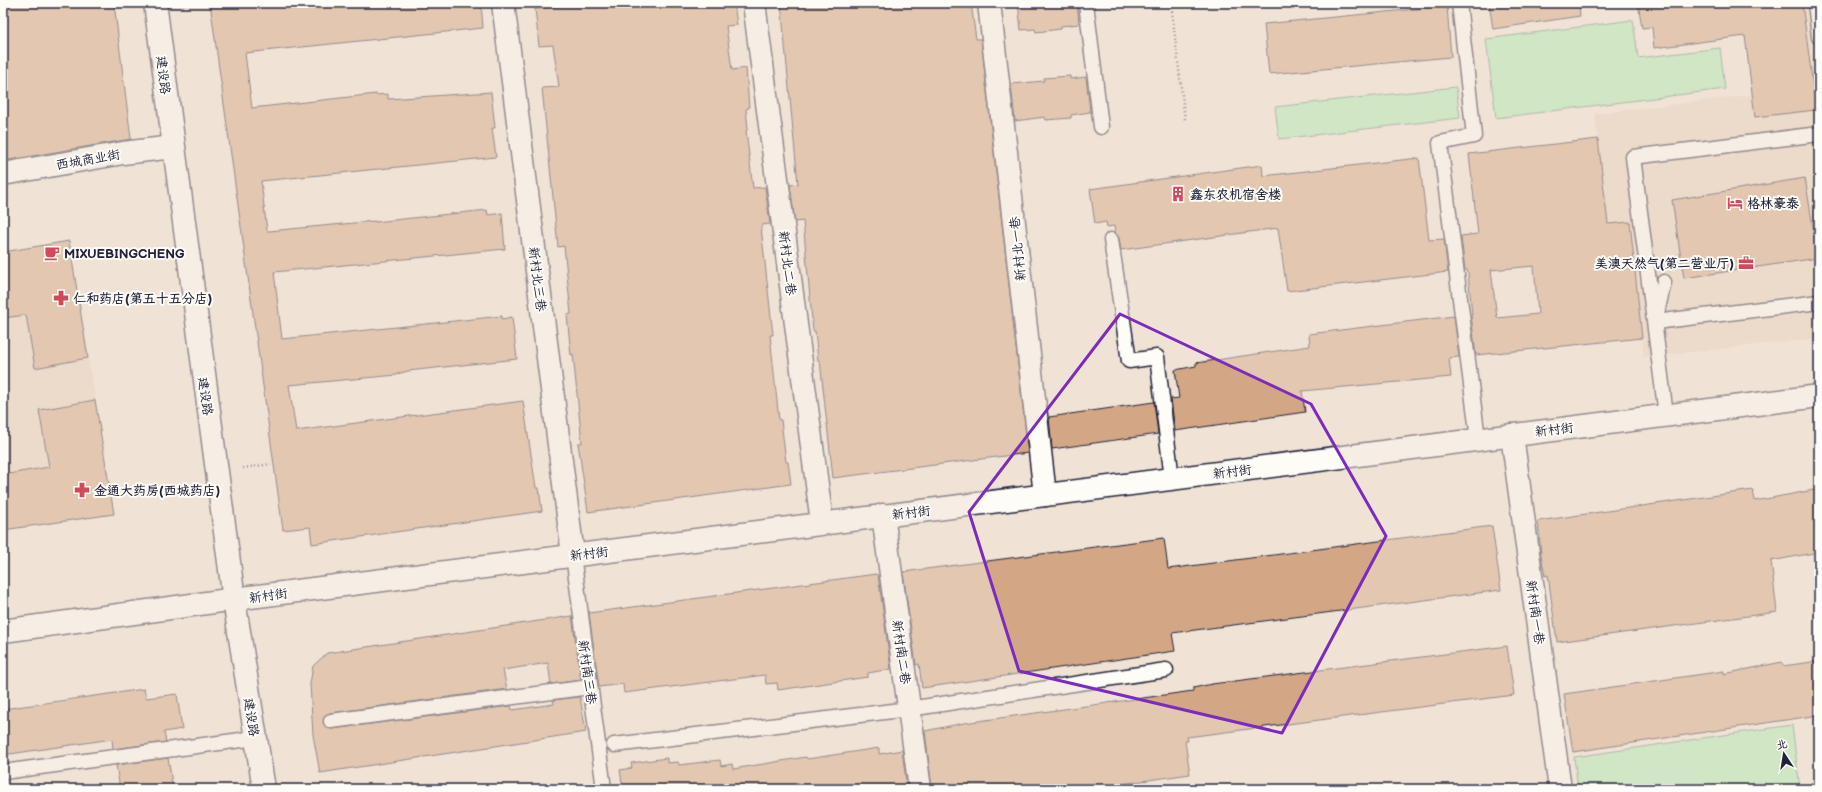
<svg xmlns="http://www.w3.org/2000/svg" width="1822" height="792" viewBox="0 0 1822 792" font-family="'Balsamiq Sans','LXGW WenKai TC',sans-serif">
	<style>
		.built { fill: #e7d0bd }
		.green { fill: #aaeab2; stroke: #668676 }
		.building { fill: #d3a785; stroke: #22223b; fill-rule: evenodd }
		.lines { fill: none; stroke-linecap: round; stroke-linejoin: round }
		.lane-casing { stroke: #22223b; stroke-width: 17 }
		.street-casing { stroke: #22223b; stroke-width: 25 }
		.secondary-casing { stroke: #22223b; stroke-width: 25 }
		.path { stroke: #22223b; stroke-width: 2.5; stroke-dasharray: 1 3; stroke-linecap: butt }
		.lane { stroke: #fdfcf7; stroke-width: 14 }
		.street { stroke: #fdfcf7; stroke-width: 22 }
		.secondary { stroke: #fdfcf7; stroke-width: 22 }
		.marked { fill: none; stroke: #7b2cbf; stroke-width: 3; stroke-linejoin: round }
		.labels { text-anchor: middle; stroke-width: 4; stroke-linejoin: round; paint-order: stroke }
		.street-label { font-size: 13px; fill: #22223b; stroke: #fdfcf7 }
		.poi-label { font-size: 13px; font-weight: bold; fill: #22223b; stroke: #fdfcf7; text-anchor: start }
	</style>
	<rect width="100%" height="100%" fill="#f0e2d5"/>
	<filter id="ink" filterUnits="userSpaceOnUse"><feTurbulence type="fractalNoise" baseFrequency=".025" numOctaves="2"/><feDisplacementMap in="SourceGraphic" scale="8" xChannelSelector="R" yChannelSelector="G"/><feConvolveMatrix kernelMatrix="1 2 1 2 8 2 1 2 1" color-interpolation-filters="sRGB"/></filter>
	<g filter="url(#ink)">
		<g class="built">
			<polygon points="1764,3 1819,3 1819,338 1644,357 1630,222 1607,224 1595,114 1752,95 1749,69 1772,67"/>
			<polygon points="69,241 114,514 3,530 3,252"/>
		</g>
		<g class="green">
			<polygon points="1633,20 1638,58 1720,48 1725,89 1496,118 1486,39"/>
			<polygon points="1456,87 1460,118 1279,139 1275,107"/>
			<polygon points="1792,725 1800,789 1578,789 1574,757"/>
		</g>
		<g class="building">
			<polygon points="3,3 114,3 131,139 3,161"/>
			<polygon points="210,3 481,3 483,28 245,53 252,108 376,94 376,95 388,94 388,99 491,92 495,128 492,128 496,157 261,181 267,231 269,231 375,221 375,222 487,210 488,215 502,213 505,249 274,272 282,339 502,316 502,319 512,317 517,359 408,371 397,374 397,375 289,385 296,431 523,401 536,488 539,488 542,511 312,544 310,527 283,530"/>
			<polygon points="590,3 734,3 737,25 726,26 732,70 746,68 749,108 746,109 748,129 746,130 753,188 765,187 770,224 762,225 761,227 773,335 770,335 779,420 781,420 786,462 788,462 791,484 588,512 578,443 582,443 573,354 571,355 567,315 571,314 564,246 558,247 542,88 559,87 553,45 539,46 535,9"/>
			<polygon points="781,3 971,3 976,39 981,39 1028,453 833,478 820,361 818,361 815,331 813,331 803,221 795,222 790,185 798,184"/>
			<polygon points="1018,3 1077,3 1079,24 1061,26 1061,29 1036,32 1035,29 1021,30"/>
			<polygon points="1489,3 1579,3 1580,16 1493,29"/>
			<polygon points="1638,3 1802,3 1816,110 1755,117 1745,36 1654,48 1652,27 1642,28"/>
			<polygon points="1447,6 1451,57 1269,74 1264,24"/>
			<polygon points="1070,76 1070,79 1086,77 1090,112 1071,115 1071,118 1046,120 1045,117 1015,121 1011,84 1044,81 1044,78"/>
			<path d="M1598,139L1608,224L1630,222L1642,338L1476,355L1471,315H1472L1468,273L1467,270H1465L1461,236L1478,234L1469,154ZM1534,266L1538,314L1497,318L1491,270Z"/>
			<polygon points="1419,158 1429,240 1444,239 1448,272 1287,291 1278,228 1121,250 1119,238 1115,233 1114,226 1107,227 1106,222 1095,224 1090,189 1262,165 1263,176"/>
			<polygon points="1805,178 1818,258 1684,278 1672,200"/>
			<polygon points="69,241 88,358 35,368 26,315 3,318 3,252"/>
			<polygon points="1454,316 1459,357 1449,358 1451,377 1302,391 1305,412 1175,431 1171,399 1179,398 1175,370 1196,366 1196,363 1310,346 1309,334"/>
			<polygon points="95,400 114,514 3,530 3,475 49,467 39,410"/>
			<polygon points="1154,402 1158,434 1052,449 1049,417"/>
			<polygon points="1819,489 1819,552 1771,561 1777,612 1557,642 1548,575 1545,576 1541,555 1538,521 1753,490 1755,501"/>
			<polygon points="1492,526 1501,590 1172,633 1175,651 922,688 919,664 916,665 903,572 1164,538 1168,569"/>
			<polygon points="876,574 878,575 891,669 868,673 868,677 778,690 777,683 766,684 765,675 624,693 623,684 599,687 589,613"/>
			<polygon points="572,616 581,680 551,684 548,663 503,670 507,689 330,713 326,715 323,722 325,726 332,729 511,706 512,710 554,704 553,700 580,697 586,732 320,773 313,735 310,684 313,666 327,653"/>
			<polygon points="1507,646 1514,695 1187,737 1188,741 1185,741 1190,774 1087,789 932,789 925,731 964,723 1193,691 1193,688 1212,684"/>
			<polygon points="1819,661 1819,715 1573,752 1564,694 1724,671 1724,674 1782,662 1783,666"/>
			<polygon points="144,689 146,698 177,694 182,729 164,732 166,742 113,749 112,739 3,755 3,709"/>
			<polygon points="879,748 879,754 902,750 907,789 623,789 620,770 632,768 631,763 667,758 667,763 678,762 679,765 720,760 721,766 732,764 733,769 806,757 807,759"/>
			<polygon points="168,758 173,789 120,789 116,765"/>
		</g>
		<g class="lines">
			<g class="lane-casing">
				<g id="lane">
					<polyline points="1086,3 1101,127"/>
					<polyline points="1459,3 1474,136 1440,143 1478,439"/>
					<polyline points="1815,3 1819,37"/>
					<polyline points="1111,240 1129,361 1157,357 1172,479"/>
					<polyline points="1664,282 1655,322 1819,302"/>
					<polyline points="1666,415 1633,157 1819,134"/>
					<polyline points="573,555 604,789"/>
					<polyline points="331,721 590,687"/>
					<polyline points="614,745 909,709 1166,670"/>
					<polyline points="3,772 256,738"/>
				</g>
			</g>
			<g class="street-casing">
				<g id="street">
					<polyline points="503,3 573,555"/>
					<polyline points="754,3 822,523"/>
					<polyline points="989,3 1045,495"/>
					<polyline points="3,174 123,153 173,147"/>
					<polyline points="1512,435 1560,789"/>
					<polyline points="883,515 920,789"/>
				</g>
			</g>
			<g class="secondary-casing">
				<g id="secondary">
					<polyline points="155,3 234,600 264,789"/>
					<polyline points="3,631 250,597 1819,396"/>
				</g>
			</g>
			<g class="path">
				<polyline points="1171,3 1185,120"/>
				<polyline points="243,468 271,464"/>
			</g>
			<use href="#lane" class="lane"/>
			<use href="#street" class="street"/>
			<use href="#secondary" class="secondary"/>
		</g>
	</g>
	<path d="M0 0H1822V792H0ZM1120,314L1311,404L1386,536L1282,733L1019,671L969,512Z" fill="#f0e2d5" fill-opacity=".55" fill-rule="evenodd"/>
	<path class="marked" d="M1120,314L1311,404L1386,536L1282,733L1019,671L969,512Z"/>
	<defs>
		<g id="building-bare" transform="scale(1.2)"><path d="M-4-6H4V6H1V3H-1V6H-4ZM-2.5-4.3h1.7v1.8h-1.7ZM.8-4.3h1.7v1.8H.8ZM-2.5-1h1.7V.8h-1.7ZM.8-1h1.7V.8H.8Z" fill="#d1495b" stroke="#fdfcf7" stroke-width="2.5" paint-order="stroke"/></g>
		<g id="hotel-bare" transform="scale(1.2)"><path d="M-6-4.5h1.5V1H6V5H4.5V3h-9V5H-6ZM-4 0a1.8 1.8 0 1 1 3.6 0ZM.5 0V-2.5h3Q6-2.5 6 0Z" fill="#d1495b" stroke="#fdfcf7" stroke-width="2.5" paint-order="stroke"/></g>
		<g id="cafe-bare" transform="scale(1.2)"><path d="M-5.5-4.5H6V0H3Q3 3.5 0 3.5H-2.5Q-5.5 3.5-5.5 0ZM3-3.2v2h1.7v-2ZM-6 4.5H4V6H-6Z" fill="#d1495b" stroke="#fdfcf7" stroke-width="2.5" paint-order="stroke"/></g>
		<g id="office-bare" transform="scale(1.2)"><path d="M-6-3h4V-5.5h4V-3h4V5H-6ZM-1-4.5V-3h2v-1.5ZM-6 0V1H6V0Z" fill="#d1495b" stroke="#fdfcf7" stroke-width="2.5" paint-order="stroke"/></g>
		<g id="pharmacy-bare" transform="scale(1.2)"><path d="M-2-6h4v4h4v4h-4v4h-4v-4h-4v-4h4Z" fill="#d1495b" stroke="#fdfcf7" stroke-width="2.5" paint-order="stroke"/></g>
	</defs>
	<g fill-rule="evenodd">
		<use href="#building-bare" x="1178" y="194"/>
		<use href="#hotel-bare" x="1735" y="203"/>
		<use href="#cafe-bare" x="52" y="253"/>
		<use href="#office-bare" x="1746" y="263"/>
		<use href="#pharmacy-bare" x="61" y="298"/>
		<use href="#pharmacy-bare" x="82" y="490"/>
	</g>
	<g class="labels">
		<g class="street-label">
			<text transform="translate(164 75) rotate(83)" y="5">建设路</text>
			<text transform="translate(88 159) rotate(-10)" y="5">西城商业街</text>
			<text transform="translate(1017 249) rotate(-96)" y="5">新村北一巷</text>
			<text transform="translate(788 263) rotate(83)" y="5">新村北二巷</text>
			<text transform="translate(538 279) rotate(83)" y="5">新村北三巷</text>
			<text transform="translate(206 396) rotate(82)" y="5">建设路</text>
			<text transform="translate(1554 429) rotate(-7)" y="5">新村街</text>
			<text transform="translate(1232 471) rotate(-7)" y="5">新村街</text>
			<text transform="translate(911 512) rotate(-7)" y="5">新村街</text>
			<text transform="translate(589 553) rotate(-7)" y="5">新村街</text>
			<text transform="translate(268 595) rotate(-8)" y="5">新村街</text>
			<text transform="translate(1536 612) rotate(82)" y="5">新村南一巷</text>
			<text transform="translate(902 652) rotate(82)" y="5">新村南二巷</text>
			<text transform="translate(588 672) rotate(82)" y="5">新村南三巷</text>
			<text transform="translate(252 717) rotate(81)" y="5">建设路</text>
		</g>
		<g class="poi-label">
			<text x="1190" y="199">鑫东农机宿舍楼</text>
			<text x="1747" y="208">格林豪泰</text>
			<text x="64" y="258">MIXUEBINGCHENG</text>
			<text x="1734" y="268" text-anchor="end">美澳天然气(第二营业厅)</text>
			<text x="73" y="303">仁和药店(第五十五分店)</text>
			<text x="94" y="495">金通大药房(西城药店)</text>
		</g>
	</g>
	<rect width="1822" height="792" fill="none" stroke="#fdfcf7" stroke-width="16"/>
	<rect x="8" y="8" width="1806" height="776" fill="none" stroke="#22223b" stroke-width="1.5" filter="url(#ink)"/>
	<g transform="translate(1784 754) rotate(348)" stroke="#fdfcf7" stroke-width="3" paint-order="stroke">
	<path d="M0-3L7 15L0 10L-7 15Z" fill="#22223b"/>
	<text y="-6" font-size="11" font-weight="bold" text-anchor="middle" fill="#22223b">北</text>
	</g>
</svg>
